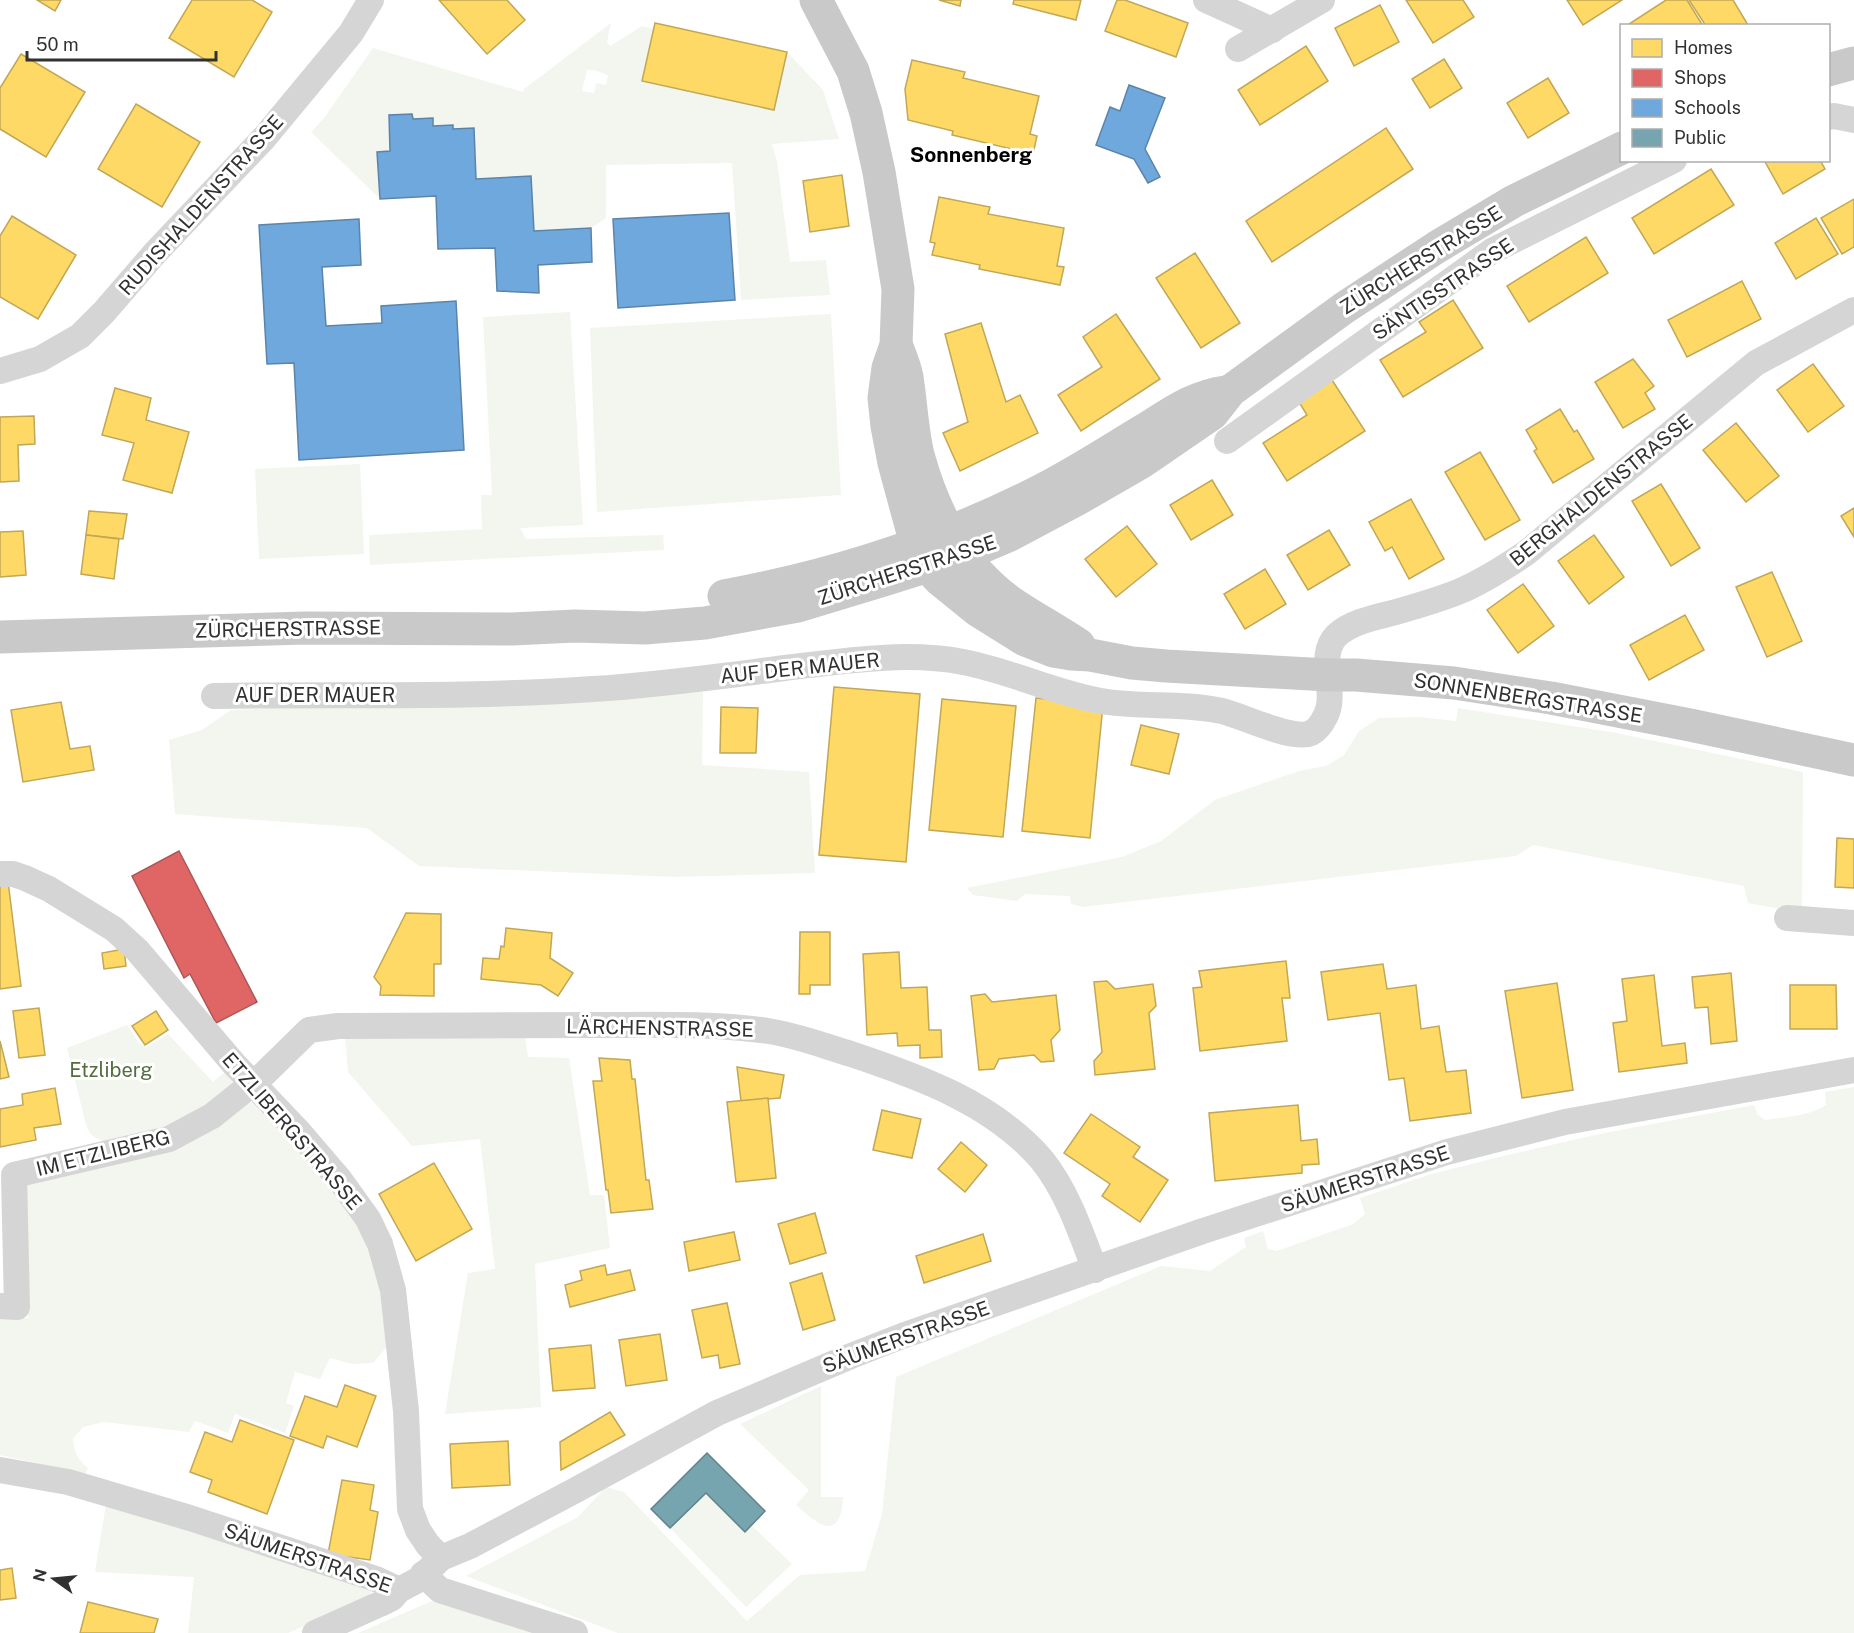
<svg xmlns="http://www.w3.org/2000/svg" width="1854" height="1633" viewBox="0 0 1854 1633" font-family="'Public Sans',sans-serif">
	<style>
		.green { fill: #f2f6ee; fill-rule: evenodd }
		.homes { fill: #ffd966; stroke: #c1a756; stroke-width: 1.5 }
		.shops { fill: #e06666; stroke: #ac5656; stroke-width: 1.5 }
		.schools { fill: #6fa8dc; stroke: #5c84a9; stroke-width: 1.5 }
		.public { fill: #76a5af; stroke: #618289; stroke-width: 1.5 }
		.lines { fill: none; stroke-linecap: round; stroke-linejoin: round }
		.minor { stroke: #d5d5d5; stroke-width: 26 }
		.major { stroke: #c9c9c9; stroke-width: 33 }
		.labels { text-anchor: middle; stroke-width: 6; stroke-linejoin: round; paint-order: stroke }
		.street-label { font-size: 20px; fill: #313131; stroke: #fff }
		.park-label { font-size: 20px; fill: #526e3e; stroke: #fff }
		.neighbourhood-label { font-size: 21px; font-weight: bold; fill: #000; stroke: #fff }
	</style>
	<rect width="100%" height="100%" fill="#fff"/>
	<g class="green">
		<path d="M611,23L607,42L610,46L642,26L654,29L643,81L774,110L787,52L823,90L839,139L772,144L777,161L790,262L826,260L830,295L741,300L732,163L606,165V218L591,228L534,231L531,176L476,179L474,128L453,129V125L433,126V118L413,119L412,114L389,115L390,151L377,152L380,199L311,132L324,118L373,48L523,92L524,89ZM587,70H594L608,75L606,85L596,83L594,93L582,91Z"/>
		<polygon points="570,312 583,525 520,528 526,539 663,535 664,550 370,565 369,535 482,529 481,495 492,495 483,317"/>
		<polygon points="831,314 841,495 597,512 590,328"/>
		<polygon points="360,464 364,554 259,559 255,469"/>
		<polygon points="703,692 702,765 809,772 815,873 675,877 419,866 367,828 175,814 169,740 202,730 231,710"/>
		<polygon points="1458,708 1617,733 1803,772 1802,913 1748,903 1744,886 1533,845 1516,856 1083,907 1071,904 1070,896 1025,894 1017,901 973,895 967,888 1122,857 1161,841 1215,800 1299,771 1326,766 1344,755 1359,731 1379,718 1419,717 1456,721"/>
		<path d="M127,1025L139,1043L147,1047L168,1034L213,1082L230,1068C234,1079 232,1085 226,1095L156,1132L108,1143L96,1138L90,1133L86,1125L67,1048Z"/>
		<polygon points="525,1036 528,1057 569,1058 590,1195 604,1195 610,1248 535,1264 541,1407 445,1414 468,1273 495,1269 480,1139 412,1146 348,1072 345,1037"/>
		<path d="M1854,1087V1633H618L466,1576L578,1517L606,1487L624,1492L747,1621L800,1575L865,1571L882,1514L896,1377L1161,1266L1210,1271L1246,1247L1244,1238L1263,1231L1268,1249L1277,1251L1353,1224L1365,1214L1360,1198L1431,1174L1503,1156L1599,1134L1754,1105L1758,1115L1765,1120C1784,1117 1810,1116 1826,1105L1825,1092Z"/>
		<path d="M252,1102L265,1106L348,1202L371,1242L385,1294L390,1343L373,1363L352,1364L330,1358L320,1379L295,1372L286,1403L294,1406L285,1433L235,1414L228,1433L195,1421L189,1432L104,1422L83,1427L73,1439C74,1452 77,1459 88,1468L85,1474L0,1455V1317L28,1318L20,1197L24,1182L237,1109Z"/>
		<path d="M821,1386V1497H843C841,1543 818,1525 796,1505L809,1490L740,1424Z"/>
		<polygon points="706,1493 751,1525 792,1564 746,1607 670,1528"/>
		<polygon points="107,1498 368,1587 372,1592 367,1599 288,1633 188,1633 194,1577 95,1572"/>
		<polygon points="432,1601 538,1633 358,1633"/>
	</g>
	<g class="homes">
		<polygon points="37,0 61,0 55,11"/>
		<polygon points="192,0 252,0 272,12 234,77 169,38"/>
		<polygon points="439,0 507,0 525,20 487,54"/>
		<polygon points="939,0 961,0 960,6"/>
		<polygon points="1014,0 1081,0 1076,20 1013,4"/>
		<polygon points="1117,0 1125,0 1188,23 1176,57 1105,31"/>
		<polygon points="1406,0 1463,0 1474,17 1433,43"/>
		<polygon points="1567,0 1622,0 1583,25"/>
		<polygon points="1666,0 1687,0 1703,26 1626,26"/>
		<polygon points="1689,0 1733,0 1748,25 1706,26"/>
		<polygon points="1380,5 1399,42 1354,66 1335,28"/>
		<polygon points="655,23 787,52 774,110 642,81"/>
		<polygon points="1306,46 1328,81 1260,125 1238,90"/>
		<polygon points="21,54 85,92 46,157 0,129 0,88"/>
		<polygon points="1444,59 1462,88 1430,108 1412,79"/>
		<polygon points="912,60 965,72 963,78 1039,96 1030,134 1037,136 1033,154 952,135 953,131 908,120 905,89"/>
		<polygon points="1548,78 1569,113 1528,138 1507,103"/>
		<polygon points="136,104 200,142 162,207 98,169"/>
		<polygon points="1386,128 1413,169 1272,262 1246,221"/>
		<polygon points="1764,160 1820,160 1825,169 1783,194"/>
		<polygon points="1711,169 1734,205 1654,254 1632,218"/>
		<polygon points="842,175 849,226 810,232 803,181"/>
		<polygon points="939,197 990,207 988,214 1064,228 1057,266 1064,267 1060,285 979,269 980,265 932,255 935,243 930,242"/>
		<polygon points="1854,199 1854,247 1842,254 1821,218"/>
		<polygon points="12,216 76,255 38,319 0,297 0,236"/>
		<polygon points="1816,218 1838,254 1796,279 1775,243"/>
		<polygon points="1586,237 1608,273 1529,322 1507,286"/>
		<polygon points="1195,253 1240,323 1201,348 1156,278"/>
		<polygon points="1742,281 1761,319 1687,357 1668,320"/>
		<polygon points="1453,300 1483,348 1403,397 1380,360 1426,332 1419,322"/>
		<polygon points="1116,314 1160,379 1081,431 1058,395 1102,367 1083,337"/>
		<polygon points="981,323 1006,402 1020,395 1038,433 960,471 943,433 968,422 945,334"/>
		<polygon points="1633,359 1654,386 1645,393 1655,409 1623,428 1595,382"/>
		<polygon points="1813,364 1844,406 1808,432 1777,390"/>
		<polygon points="1332,380 1365,431 1287,481 1263,443 1307,415 1299,402"/>
		<polygon points="115,388 151,398 146,420 189,432 172,493 123,480 134,443 102,435"/>
		<polygon points="1560,409 1574,432 1577,430 1594,459 1553,483 1534,451 1537,449 1526,430"/>
		<polygon points="34,416 35,444 18,445 19,481 0,482 0,417"/>
		<polygon points="1736,423 1779,476 1746,502 1703,450"/>
		<polygon points="1480,452 1520,520 1485,540 1445,472"/>
		<polygon points="1212,480 1233,515 1191,540 1170,505"/>
		<polygon points="1661,484 1700,548 1671,566 1632,501"/>
		<polygon points="1411,499 1444,559 1409,579 1392,547 1385,551 1369,522"/>
		<polygon points="1854,508 1854,537 1841,516"/>
		<polygon points="89,511 127,514 123,539 86,535"/>
		<polygon points="1127,526 1157,564 1116,597 1085,559"/>
		<polygon points="1329,530 1350,565 1308,590 1287,555"/>
		<polygon points="23,531 26,575 0,577 0,532"/>
		<polygon points="86,535 119,539 114,579 81,574"/>
		<polygon points="1594,535 1624,577 1589,604 1558,561"/>
		<polygon points="1265,569 1286,604 1245,629 1224,594"/>
		<polygon points="1772,572 1802,641 1767,657 1736,587"/>
		<polygon points="1523,584 1554,626 1518,653 1487,610"/>
		<polygon points="1685,615 1704,650 1649,680 1630,645"/>
		<polygon points="834,687 920,694 906,862 819,855"/>
		<polygon points="1036,698 1103,705 1090,838 1022,831"/>
		<polygon points="942,699 1016,706 1003,837 929,830"/>
		<polygon points="61,702 70,749 90,746 94,770 23,782 11,710"/>
		<polygon points="721,707 758,708 756,753 720,753"/>
		<polygon points="1141,725 1179,734 1169,774 1131,765"/>
		<polygon points="1837,838 1854,839 1854,888 1835,887"/>
		<polygon points="8,881 21,986 0,989 0,882"/>
		<polygon points="406,913 441,914 441,964 434,964 434,996 380,995 381,986 374,977"/>
		<polygon points="506,928 552,933 550,958 573,973 558,996 541,985 481,979 483,958 499,959 501,946 504,947"/>
		<polygon points="800,932 830,932 830,985 810,985 810,994 799,994"/>
		<polygon points="124,949 126,966 104,969 102,953"/>
		<polygon points="899,952 901,988 927,987 929,1030 941,1030 942,1057 920,1058 920,1045 898,1046 897,1033 867,1035 863,954"/>
		<polygon points="1286,961 1290,998 1282,998 1287,1041 1200,1051 1193,988 1202,987 1199,971"/>
		<polygon points="1383,964 1387,989 1416,985 1421,1029 1439,1026 1446,1072 1466,1070 1471,1113 1410,1121 1404,1078 1389,1080 1380,1013 1328,1020 1321,972"/>
		<polygon points="1731,973 1737,1041 1711,1044 1708,1007 1695,1008 1692,977"/>
		<polygon points="1654,975 1662,1046 1685,1043 1687,1063 1619,1072 1613,1023 1627,1021 1622,979"/>
		<polygon points="1107,981 1115,989 1153,984 1156,1006 1149,1013 1155,1069 1095,1075 1094,1061 1102,1052 1094,982"/>
		<polygon points="1557,983 1573,1090 1522,1098 1505,991"/>
		<polygon points="1790,985 1836,985 1837,1029 1790,1029"/>
		<polygon points="985,994 992,1002 1056,995 1060,1030 1051,1040 1054,1061 1041,1062 1034,1055 999,1059 994,1069 979,1070 971,996"/>
		<polygon points="39,1008 45,1055 19,1058 13,1011"/>
		<polygon points="156,1011 168,1030 145,1045 132,1026"/>
		<polygon points="0,1041 9,1077 0,1079"/>
		<polygon points="599,1058 630,1060 632,1079 635,1079 646,1180 649,1180 653,1209 611,1213 608,1190 606,1190 593,1081 602,1081"/>
		<polygon points="737,1067 784,1075 780,1098 741,1101"/>
		<polygon points="55,1088 61,1124 34,1128 36,1140 0,1147 0,1109 23,1105 22,1094"/>
		<polygon points="768,1098 776,1178 736,1182 727,1102"/>
		<polygon points="1298,1105 1301,1141 1317,1139 1319,1164 1302,1165 1302,1173 1215,1181 1209,1113"/>
		<polygon points="882,1110 921,1119 912,1158 873,1150"/>
		<polygon points="1091,1114 1140,1147 1133,1157 1168,1180 1140,1222 1102,1196 1110,1184 1064,1153"/>
		<polygon points="961,1142 987,1165 965,1192 938,1169"/>
		<polygon points="434,1163 472,1229 416,1261 379,1194"/>
		<polygon points="815,1213 826,1253 790,1264 778,1224"/>
		<polygon points="734,1232 740,1260 689,1271 684,1242"/>
		<polygon points="983,1234 991,1261 924,1283 916,1256"/>
		<polygon points="605,1265 607,1275 630,1270 635,1290 570,1307 565,1285 582,1280 580,1271"/>
		<polygon points="822,1273 835,1320 803,1330 790,1283"/>
		<polygon points="727,1303 740,1364 720,1368 718,1355 702,1358 692,1310"/>
		<polygon points="660,1334 667,1380 626,1386 619,1340"/>
		<polygon points="591,1345 595,1388 553,1391 549,1349"/>
		<polygon points="345,1385 376,1396 357,1447 327,1436 323,1448 290,1436 305,1396 337,1407"/>
		<polygon points="610,1412 625,1435 561,1470 560,1442"/>
		<polygon points="240,1420 294,1440 267,1514 208,1492 212,1480 190,1472 205,1432 232,1442"/>
		<polygon points="508,1441 510,1485 452,1488 450,1444"/>
		<polygon points="342,1480 374,1485 370,1510 378,1512 370,1560 328,1554"/>
		<polygon points="12,1568 16,1598 0,1600 0,1570"/>
		<polygon points="88,1602 158,1619 154,1633 80,1633"/>
	</g>
	<polygon class="shops" points="179,851 257,1002 216,1023 190,974 184,978 132,876"/>
	<g class="schools">
		<polygon points="1129,85 1165,98 1145,149 1160,177 1148,183 1134,159 1096,145 1110,107 1120,111"/>
		<polygon points="412,114 413,119 433,118 433,126 453,125 453,129 474,128 476,179 531,176 534,231 591,228 592,262 538,265 539,293 497,291 495,248 438,249 436,196 380,199 377,152 390,151 389,115"/>
		<polygon points="729,213 735,300 618,308 613,219"/>
		<polygon points="359,219 361,265 322,267 326,326 382,323 381,306 456,301 464,450 299,460 294,363 267,364 259,225"/>
	</g>
	<polygon class="public" points="707,1453 765,1511 745,1532 706,1493 670,1528 651,1509"/>
	<g class="lines">
		<g class="minor">
			<polyline points="1206,0 1272,30"/>
			<polyline points="1238,49 1322,0"/>
			<polyline points="1828,117 1834,116 1854,120"/>
			<polyline points="0,371 40,359 80,336 104,312 155,253 264,138 351,33 371,0"/>
			<polyline points="1227,441 1492,251 1674,160"/>
			<path d="M214,696C341,694 467,698 593,689C658,685 722,676 785,668C844,661 905,651 963,662C1011,671 1054,693 1101,701C1141,708 1182,702 1222,711C1243,716 1292,741 1311,733C1317,730 1322,723 1325,717C1339,692 1315,657 1337,635C1353,621 1377,617 1396,612C1417,606 1438,600 1458,592C1482,582 1504,568 1526,553L1756,363L1854,310"/>
			<polyline points="0,874 13,874 25,878 49,889 114,929 137,950 234,1064 298,1131 340,1180 368,1219 380,1244 393,1290 406,1411 410,1509 418,1530 428,1545 441,1558"/>
			<polyline points="1787,918 1854,923"/>
			<path d="M0,1306L17,1307L14,1175L169,1139L212,1116L262,1076L309,1030L338,1026C424,1026 510,1025 596,1025C653,1025 711,1023 768,1031C796,1035 824,1046 851,1054C920,1077 993,1103 1042,1160C1067,1191 1081,1233 1095,1270"/>
			<polyline points="0,1470 68,1482 190,1518 376,1579 399,1590"/>
			<polyline points="423,1574 440,1590 575,1633"/>
			<polyline points="315,1633 380,1604 392,1598 399,1590 418,1580 441,1558 470,1546 574,1491 717,1413 851,1356 902,1336 1203,1231 1447,1152 1565,1122 1854,1070"/>
		</g>
		<g class="major">
			<polyline points="816,0 853,71 866,113 879,172 898,289 896,345 888,368 884,398 887,426 894,463 913,533 927,566 940,580 977,610 1025,640 1053,651 1071,654 1090,655 1132,663 1166,666 1328,675 1356,675 1454,683 1551,698 1690,725 1854,760"/>
			<polyline points="1828,70 1854,63"/>
			<path d="M897,347C901,357 905,367 907,377C911,403 912,429 918,455C934,513 962,568 1012,603C1034,618 1057,630 1079,645"/>
			<path d="M724,596C833,576 939,542 1038,492C1074,474 1109,451 1144,430C1170,414 1194,396 1225,392"/>
			<polyline points="0,637 306,628 512,629 575,626 645,628 705,623 798,606 887,579 963,555 1010,535 1076,500 1142,462 1212,414 1230,391 1344,308 1437,247 1514,201 1622,148"/>
		</g>
	</g>
	<g class="labels">
		<g class="street-label">
			<text transform="translate(201 205) rotate(-48)" y="7">RUDISHALDENSTRASSE</text>
			<text transform="translate(1421 260) rotate(-32)" y="7">ZÜRCHERSTRASSE</text>
			<text transform="translate(1443 289) rotate(-34)" y="7">SÄNTISSTRASSE</text>
			<text transform="translate(1601 490) rotate(-39)" y="7">BERGHALDENSTRASSE</text>
			<text transform="translate(907 570) rotate(-18)" y="7">ZÜRCHERSTRASSE</text>
			<text transform="translate(288 629) rotate(-1)" y="7">ZÜRCHERSTRASSE</text>
			<text transform="translate(800 668) rotate(-6)" y="7">AUF DER MAUER</text>
			<text x="315" y="702">AUF DER MAUER</text>
			<text transform="translate(1528 698) rotate(9)" y="7">SONNENBERGSTRASSE</text>
			<text transform="translate(660 1028) rotate(1)" y="7">LÄRCHENSTRASSE</text>
			<text transform="translate(292 1131) rotate(49)" y="7">ETZLIBERGSTRASSE</text>
			<text transform="translate(103 1153) rotate(-14)" y="7">IM ETZLIBERG</text>
			<text transform="translate(1365 1179) rotate(-18)" y="7">SÄUMERSTRASSE</text>
			<text transform="translate(906 1337) rotate(-20)" y="7">SÄUMERSTRASSE</text>
			<text transform="translate(308 1558) rotate(19)" y="7">SÄUMERSTRASSE</text>
		</g>
		<g class="park-label">
			<text x="111" y="1077">Etzliberg</text>
		</g>
		<g class="neighbourhood-label">
			<text x="971" y="162">Sonnenberg</text>
		</g>
	</g>
	<rect x="1620" y="24" width="210" height="138" fill="#ffffff" stroke="#adadad" stroke-width="1.5"/>
	<rect x="1632" y="39" width="30" height="18" fill="#ffd966" stroke="#adadad" stroke-width="1.5"/>
	<text x="1674" y="54" font-size="18" fill="#313131">Homes</text>
	<rect x="1632" y="69" width="30" height="18" fill="#e06666" stroke="#adadad" stroke-width="1.5"/>
	<text x="1674" y="84" font-size="18" fill="#313131">Shops</text>
	<rect x="1632" y="99" width="30" height="18" fill="#6fa8dc" stroke="#adadad" stroke-width="1.5"/>
	<text x="1674" y="114" font-size="18" fill="#313131">Schools</text>
	<rect x="1632" y="129" width="30" height="18" fill="#76a5af" stroke="#adadad" stroke-width="1.5"/>
	<text x="1674" y="144" font-size="18" fill="#313131">Public</text>
	<g transform="translate(54 1579) rotate(285)" stroke="#ffffff" stroke-width="4.5" paint-order="stroke">
	<path d="M0-4.5L10 22L0 15L-10 22Z" fill="#313131"/>
	<text y="-9" font-size="16" font-weight="bold" text-anchor="middle" fill="#313131">N</text>
	</g>
	<path d="M27 51v9h189v-9" fill="none" stroke="#313131" stroke-width="3"/>
	<text x="36" y="51" font-size="18" fill="#313131" stroke="#ffffff" stroke-width="4.5" paint-order="stroke">50 m</text>
</svg>
